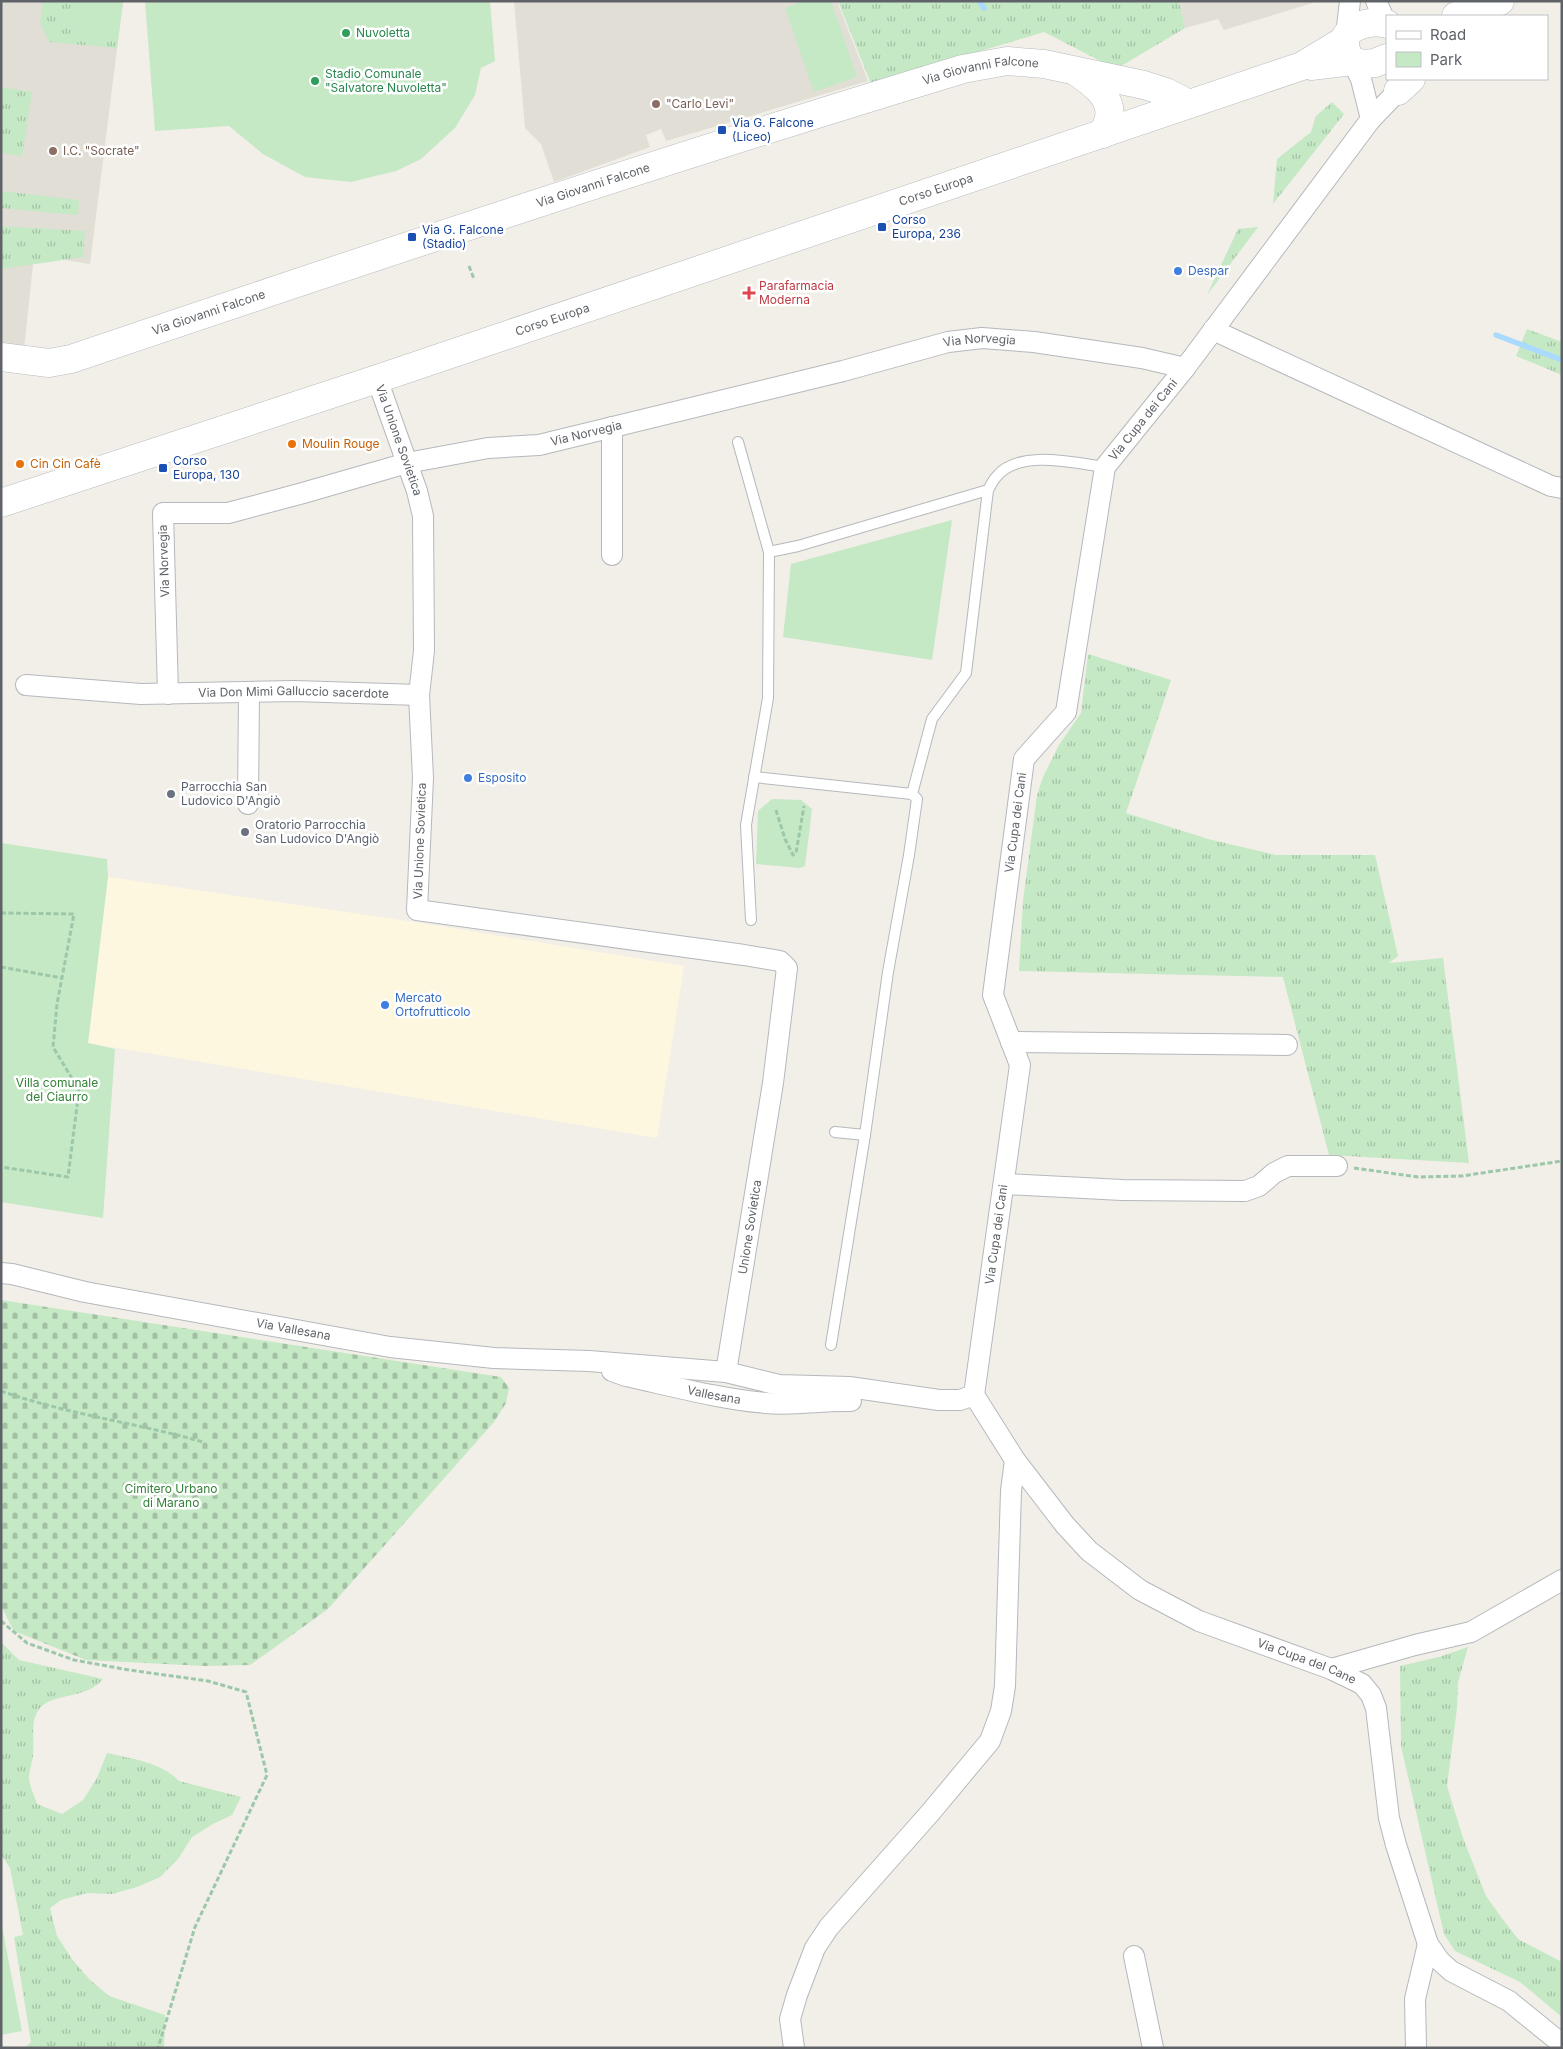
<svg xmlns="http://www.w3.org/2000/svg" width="1563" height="2049" viewBox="0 0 1563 2049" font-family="Inter,sans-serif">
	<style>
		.commercial { fill: #fef7e0 }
		.education { fill: #e1ded6 }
		.grass { fill: url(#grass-tufts) }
		.cemetery { fill: url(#cemetery-stones) }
		.green { fill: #c5e8c5 }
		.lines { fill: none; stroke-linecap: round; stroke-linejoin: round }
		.stream { stroke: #aadaff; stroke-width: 5.5 }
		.service-casing { stroke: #b5b8bc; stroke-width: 12 }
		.minor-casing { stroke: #b5b8bc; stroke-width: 22 }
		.secondary-casing { stroke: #b6babf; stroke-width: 29 }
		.path { stroke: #9cc7a9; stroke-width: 3; stroke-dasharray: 5 2.5; stroke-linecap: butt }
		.service { stroke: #fff; stroke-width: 10 }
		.minor { stroke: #fff; stroke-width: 20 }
		.secondary { stroke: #fff; stroke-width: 28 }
		.leisure-dot { fill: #2e9e5b; stroke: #fff; stroke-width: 2 }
		.education-dot { fill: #8d6e63; stroke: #fff; stroke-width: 2 }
		.transit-dot { fill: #1a4fb4; stroke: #fff; stroke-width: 2 }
		.shop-dot { fill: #3f7fe0; stroke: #fff; stroke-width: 2 }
		.health-dot { fill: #e0444e; stroke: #fff; stroke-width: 2 }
		.food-dot { fill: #e8710a; stroke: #fff; stroke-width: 2 }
		.worship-dot { fill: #6b7280; stroke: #fff; stroke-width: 2 }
		.labels { text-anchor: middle; stroke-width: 5; stroke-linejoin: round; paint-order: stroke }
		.leisure-label { font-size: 12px; fill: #27864d; stroke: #fff; text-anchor: start }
		.street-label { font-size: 12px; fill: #5f6368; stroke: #fff }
		.education-label { font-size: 12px; fill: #785e54; stroke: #fff; text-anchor: start }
		.transit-label { font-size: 12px; fill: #164399; stroke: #fff; text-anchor: start }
		.shop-label { font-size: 12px; fill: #366cbe; stroke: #fff; text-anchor: start }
		.health-label { font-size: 12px; fill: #be3a42; stroke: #fff; text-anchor: start }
		.food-label { font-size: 12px; fill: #c56008; stroke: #fff; text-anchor: start }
		.worship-label { font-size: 12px; fill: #5b616d; stroke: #fff; text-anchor: start }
		.park-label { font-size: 12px; fill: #348238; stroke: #fff }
	</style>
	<defs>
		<pattern id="grass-tufts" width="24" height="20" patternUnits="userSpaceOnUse" patternTransform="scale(1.25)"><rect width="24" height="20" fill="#c5e8c5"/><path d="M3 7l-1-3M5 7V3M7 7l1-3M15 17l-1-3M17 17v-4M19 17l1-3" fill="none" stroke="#a3c0a4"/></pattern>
		<pattern id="cemetery-stones" width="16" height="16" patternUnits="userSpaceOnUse" patternTransform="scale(1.25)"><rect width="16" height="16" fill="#c5e8c5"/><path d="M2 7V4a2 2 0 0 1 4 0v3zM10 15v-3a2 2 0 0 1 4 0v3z" fill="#a3c0a4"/></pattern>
	</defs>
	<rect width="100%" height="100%" fill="#f1efe8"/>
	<polygon class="commercial" points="108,877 434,925 684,966 657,1138 88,1043"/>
	<g class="education">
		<polygon points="1,1 123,1 90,264 34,255 24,349 1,345"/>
		<polygon points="514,1 837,1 868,81 666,141 661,129 646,135 650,147 554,182 541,144 525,128"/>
		<polygon points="1179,1 1316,1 1316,2 1224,30 1218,19 1185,28"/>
	</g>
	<g class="grass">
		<polygon points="43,1 123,1 117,48 49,42 40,23"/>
		<polygon points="838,1 1179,1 1185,28 1116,69 1044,32 871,84"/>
		<polygon points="1,87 32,92 22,156 1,153"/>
		<polygon points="1332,102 1344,114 1273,204 1277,159 1311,132 1316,116"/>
		<polygon points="1,191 79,200 78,215 1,208"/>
		<polygon points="1,226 85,231 83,257 1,269"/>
		<polygon points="1258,227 1207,295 1238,229"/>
		<polygon points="1527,329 1562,342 1562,375 1516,356"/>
		<polygon points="1088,654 1171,680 1126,813 1208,839 1276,855 1375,855 1398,956 1389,963 1443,958 1469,1163 1329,1155 1283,977 1019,971 1023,901 1037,795 1043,777 1059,745 1081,713"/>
		<path d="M1,1642L19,1660L103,1679C90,1695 68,1694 50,1701C27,1711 35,1736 33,1756C32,1763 29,1771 29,1779C30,1787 35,1797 37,1804L62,1814L83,1800L97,1778L107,1753C132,1759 161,1762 179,1781L241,1797L232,1815L213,1824L192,1837L178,1859L160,1877L137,1887L112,1894L87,1893L61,1900L50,1908L57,1936L72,1959L89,1979L109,1996L165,2015L164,2048H25L31,2042L14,1937L23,1935L10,1868L1,1854Z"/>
		<polygon points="1468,1647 1458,1682 1457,1708 1447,1786 1463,1838 1486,1896 1501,1917 1518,1939 1562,1962 1562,2017 1520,1982 1455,1951 1444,1934 1401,1746 1400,1666 1439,1657"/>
	</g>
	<polygon class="cemetery" points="1,1300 501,1377 509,1388 506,1403 494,1422 328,1609 250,1665 204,1666 86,1660 14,1631 1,1606"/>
	<g class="green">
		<polygon points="76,1 121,1 116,42 72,37"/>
		<polygon points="145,1 490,1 495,61 481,68 475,95 455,128 421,159 396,171 351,182 305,177 263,154 229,126 155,131"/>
		<polygon points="803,1 831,1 857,77 814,92 785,8"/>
		<polygon points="952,520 932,660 783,637 791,564"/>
		<polygon points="772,799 801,800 812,809 805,866 800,868 756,864 758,811"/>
		<polygon points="1,843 107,859 108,877 88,1043 115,1049 103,1218 1,1202"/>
		<polygon points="1,1921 22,2031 1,2035"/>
	</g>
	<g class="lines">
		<g class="stream">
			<polyline points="979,1 984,8"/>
			<polyline points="1496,335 1562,360"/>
		</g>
		<g class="service-casing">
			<g id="service">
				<polyline points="738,442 769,552 768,698 746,825 751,920"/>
				<path d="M769,552L798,546L988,490C991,485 993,480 997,476C1020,449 1074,463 1105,467"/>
				<polyline points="754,777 912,794 917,799 909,855 888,972 865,1135 835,1132"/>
				<polyline points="912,794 932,719 966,673 988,490"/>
				<polyline points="831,1345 865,1135"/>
			</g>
		</g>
		<g class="minor-casing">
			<g id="minor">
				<polyline points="1376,1 1386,23"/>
				<polyline points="1346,35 1350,1"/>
				<polyline points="1352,61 1361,79 1371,119"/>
				<polyline points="1213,330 1551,486 1562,488"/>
				<path id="s1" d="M377,379L417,491L423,516L424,651L419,695L423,778L417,910L744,955L780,961L787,968L773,1083L726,1372"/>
				<polyline points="612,555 612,427"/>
				<path id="s2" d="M26,685L141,694L295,691L419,695"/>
				<path id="s3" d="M168,694L163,513H228L303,493L407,463L488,448L539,445L843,371L948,342L982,338L1034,342L1142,358L1185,368"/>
				<polyline points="248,804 249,692"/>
				<polyline points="1011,1042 1287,1045"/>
				<polyline points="1004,1184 1122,1190 1245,1191 1259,1186 1274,1173 1288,1166 1337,1166"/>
				<path id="s4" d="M1,1273L12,1274L85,1292L390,1347L494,1358L589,1361L726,1372L779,1385L849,1387L939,1400H960L974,1395"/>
				<path id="s5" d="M612,1371L626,1376C672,1386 719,1399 766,1403C795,1406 822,1400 851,1401"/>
				<path id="s6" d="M974,1395L1020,1065L993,995L1024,759L1066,712L1105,467L1185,368L1371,119L1398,91L1400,79"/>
				<path id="s7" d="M974,1395L1015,1460L1065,1525L1089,1551L1140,1590L1199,1621L1331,1669L1362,1684L1371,1695L1376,1708L1389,1818L1396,1845L1428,1944L1439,1960L1451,1971L1509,2001L1562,2044"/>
				<polyline points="1331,1669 1415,1645 1471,1632 1562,1580"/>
				<polyline points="1134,1956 1153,2048"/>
				<polyline points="794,2048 790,2019 797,1995 815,1948 829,1927 930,1813 990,1741 1001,1711 1005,1686 1011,1491 1015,1460"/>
				<polyline points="1416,2048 1415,1999 1428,1944"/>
			</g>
		</g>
		<g class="secondary-casing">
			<g id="secondary">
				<polyline points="1456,16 1500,1"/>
				<path d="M1348,56C1346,49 1343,42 1346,36C1353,24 1375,20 1387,24"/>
				<polyline points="1311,66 1352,61 1363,64 1375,63 1387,58"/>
				<path d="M1075,71C1091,82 1113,96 1109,118C1108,123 1105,129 1103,134"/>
				<polyline points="1398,91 1411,79"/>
				<path id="s8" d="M1,357L49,363L71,359C367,259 663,160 963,69L1007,61L1044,64L1144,85L1166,92L1189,104"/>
				<path id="s9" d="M1,503L377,379L1302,66L1345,40"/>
			</g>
		</g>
		<g class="path">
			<polyline points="469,266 474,279"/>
			<polyline points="776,810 785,839 793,855 796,853 804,806"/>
			<polyline points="1,913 74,914 57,1004 53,1047 79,1090 68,1177 1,1167"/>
			<polyline points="1,967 62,978"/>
			<polyline points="1354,1168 1418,1177 1462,1176 1562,1161"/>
			<path d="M1,1391C66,1414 137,1423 203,1442"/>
			<polyline points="1,1621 27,1643 74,1660 129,1670 208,1681 246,1692 267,1775 195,1927 158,2048"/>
		</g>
		<use href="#service" class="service"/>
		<use href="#minor" class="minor"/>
		<use href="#secondary" class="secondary"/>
	</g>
	<g class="leisure-dot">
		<circle cx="346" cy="33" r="5"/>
		<circle cx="315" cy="81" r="5"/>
	</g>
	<g class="education-dot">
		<circle cx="656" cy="104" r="5"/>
		<circle cx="53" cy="151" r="5"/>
	</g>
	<g class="transit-dot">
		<rect x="717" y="125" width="10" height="10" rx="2.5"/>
		<rect x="877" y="222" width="10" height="10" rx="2.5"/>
		<rect x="407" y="232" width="10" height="10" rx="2.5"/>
		<rect x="158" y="463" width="10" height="10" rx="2.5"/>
	</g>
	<g class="shop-dot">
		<circle cx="1178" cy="271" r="5"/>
		<circle cx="468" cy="778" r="5"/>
		<circle cx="385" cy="1005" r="5"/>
	</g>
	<path class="health-dot" d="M746.5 285.5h5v5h5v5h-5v5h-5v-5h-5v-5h5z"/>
	<g class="food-dot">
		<circle cx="292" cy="444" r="5"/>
		<circle cx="20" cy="464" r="5"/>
	</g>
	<g class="worship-dot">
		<circle cx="171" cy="794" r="5"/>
		<circle cx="245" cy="832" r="5"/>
	</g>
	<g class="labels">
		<g class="leisure-label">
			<text x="356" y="37">Nuvoletta</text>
			<text x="325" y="78">Stadio Comunale<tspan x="325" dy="14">"Salvatore Nuvoletta"</tspan></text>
		</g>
		<g class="street-label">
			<text dy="4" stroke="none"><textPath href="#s8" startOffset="1026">Via Giovanni Falcone</textPath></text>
			<text dy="4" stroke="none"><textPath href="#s8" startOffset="621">Via Giovanni Falcone</textPath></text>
			<text dy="4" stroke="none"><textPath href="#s9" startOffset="986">Corso Europa</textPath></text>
			<text dy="4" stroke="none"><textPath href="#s8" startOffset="216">Via Giovanni Falcone</textPath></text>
			<text dy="4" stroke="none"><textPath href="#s9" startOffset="581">Corso Europa</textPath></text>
			<text dy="4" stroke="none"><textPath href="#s3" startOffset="1019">Via Norvegia</textPath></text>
			<text dy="4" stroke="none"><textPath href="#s6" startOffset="1018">Via Cupa dei Cani</textPath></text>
			<text dy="4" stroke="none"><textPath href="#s3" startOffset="614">Via Norvegia</textPath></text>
			<text dy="4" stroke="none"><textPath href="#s1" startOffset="65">Via Unione Sovietica</textPath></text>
			<text transform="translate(164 561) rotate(-92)" y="4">Via Norvegia</text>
			<text dy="4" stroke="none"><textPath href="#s2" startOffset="268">Via Don Mimì Galluccio sacerdote</textPath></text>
			<text dy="4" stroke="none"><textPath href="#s6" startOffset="582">Via Cupa dei Cani</textPath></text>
			<text transform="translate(420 841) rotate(-88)" y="4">Via Unione Sovietica</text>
			<text transform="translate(750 1227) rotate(-81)" y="4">Unione Sovietica</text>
			<text dy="4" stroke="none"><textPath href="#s6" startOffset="162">Via Cupa dei Cani</textPath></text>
			<text dy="4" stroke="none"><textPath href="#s4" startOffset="298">Via Vallesana</textPath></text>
			<text dy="4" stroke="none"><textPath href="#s5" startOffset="105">Vallesana</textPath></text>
			<text dy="4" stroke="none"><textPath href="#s7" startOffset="440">Via Cupa del Cane</textPath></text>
		</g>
		<g class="education-label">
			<text x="666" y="108">"Carlo Levi"</text>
			<text x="63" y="155">I.C. "Socrate"</text>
		</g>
		<g class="transit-label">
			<text x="732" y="127">Via G. Falcone<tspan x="732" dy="14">(Liceo)</tspan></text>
			<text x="892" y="224">Corso<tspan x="892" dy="14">Europa, 236</tspan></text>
			<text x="422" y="234">Via G. Falcone<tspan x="422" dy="14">(Stadio)</tspan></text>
			<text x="173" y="465">Corso<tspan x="173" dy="14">Europa, 130</tspan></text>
		</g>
		<g class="shop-label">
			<text x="1188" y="275">Despar</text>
			<text x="478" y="782">Esposito</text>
			<text x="395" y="1002">Mercato<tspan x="395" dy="14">Ortofrutticolo</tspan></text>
		</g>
		<g class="health-label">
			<text x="759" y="290">Parafarmacia<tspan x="759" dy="14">Moderna</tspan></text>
		</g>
		<g class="food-label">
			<text x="302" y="448">Moulin Rouge</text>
			<text x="30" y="468">Cin Cin Cafè</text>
		</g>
		<g class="worship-label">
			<text x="181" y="791">Parrocchia San<tspan x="181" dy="14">Ludovico D'Angiò</tspan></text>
			<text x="255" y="829">Oratorio Parrocchia<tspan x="255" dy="14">San Ludovico D'Angiò</tspan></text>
		</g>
		<g class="park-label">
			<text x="57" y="1087">Villa comunale<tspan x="57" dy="14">del Ciaurro</tspan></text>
			<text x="171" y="1493">Cimitero Urbano<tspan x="171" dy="14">di Marano</tspan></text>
		</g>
	</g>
	<rect width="1563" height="2049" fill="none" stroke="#5f6368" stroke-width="5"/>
	<rect x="1386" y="15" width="162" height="65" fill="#ffffff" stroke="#bfc1c3"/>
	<rect x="1396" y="31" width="25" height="8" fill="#ffffff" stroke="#bfc1c3"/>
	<text x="1430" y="40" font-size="15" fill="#5f6368">Road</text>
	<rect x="1396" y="52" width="25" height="15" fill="#c5e8c5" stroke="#bfc1c3"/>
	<text x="1430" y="65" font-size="15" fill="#5f6368">Park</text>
</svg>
